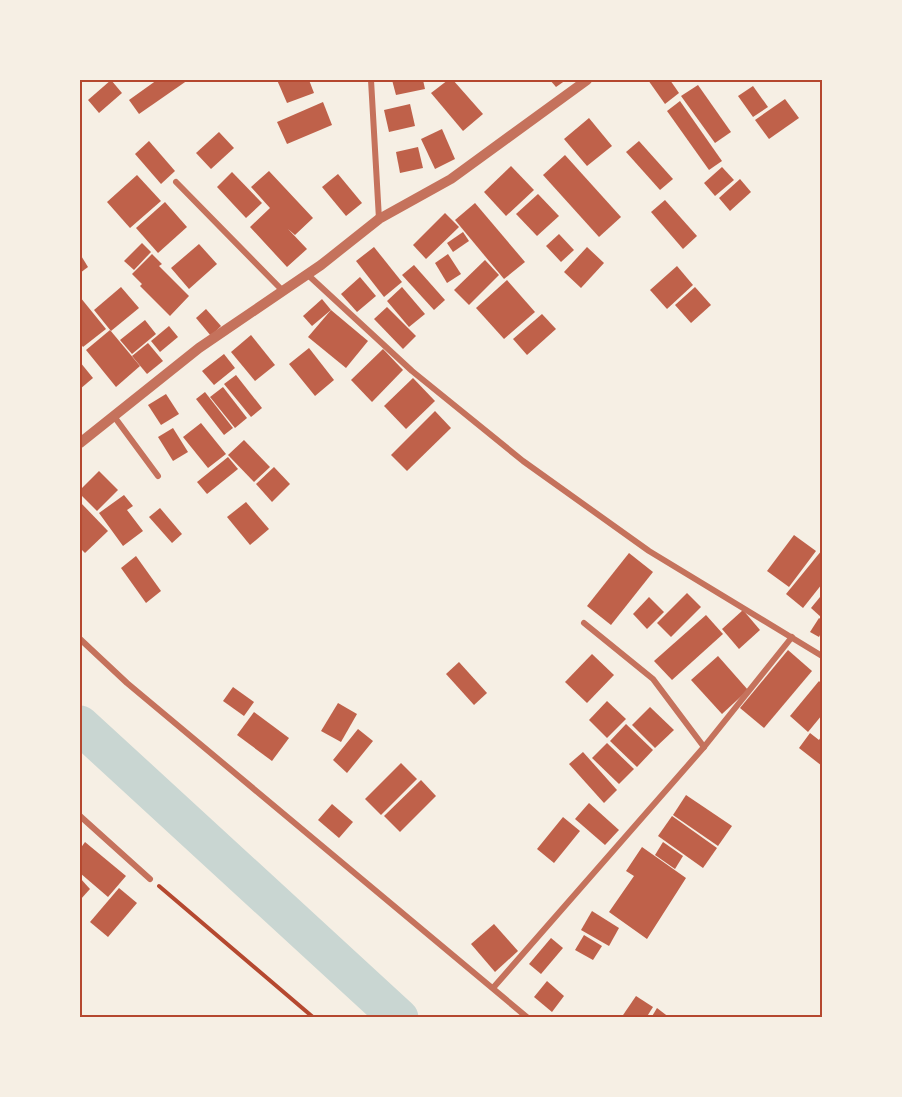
<svg xmlns="http://www.w3.org/2000/svg" width="902" height="1097" viewBox="0 0 902 1097" font-family="Manrope,sans-serif">
	<style>
		.lines { fill: none; stroke-linecap: round; stroke-linejoin: round }
		.river { stroke: #c9d6d2; stroke-width: 39 }
		.building { fill: #bf614a }
		.path { stroke: #b5482f; stroke-width: 4 }
		.minor { stroke: #c5725c; stroke-width: 6 }
		.tertiary { stroke: #c5725c; stroke-width: 10 }
		.neatline { fill: none; stroke: #b5482f; stroke-width: 2 }
	</style>
	<rect width="100%" height="100%" fill="#f6efe4"/>
	<g class="lines">
		<polyline class="river" points="80,725 399,1018"/>
	</g>
	<g class="building">
		<polygon points="111,80 122,93 99,113 88,100"/>
		<polygon points="157,80 188,80 139,114 129,100"/>
		<polygon points="277,80 309,80 314,93 287,103"/>
		<polygon points="392,80 423,80 425,89 396,95"/>
		<polygon points="448,80 453,80 483,114 463,131 431,93"/>
		<polygon points="550,80 566,80 556,87"/>
		<polygon points="648,80 670,80 679,93 665,104"/>
		<polygon points="698,85 731,132 715,143 681,96"/>
		<polygon points="753,86 768,107 753,117 738,96"/>
		<polygon points="785,99 799,118 769,139 755,120"/>
		<polygon points="680,101 722,161 709,170 667,111"/>
		<polygon points="323,102 332,125 287,144 277,122"/>
		<polygon points="410,104 415,126 389,132 384,110"/>
		<polygon points="589,118 612,146 587,166 564,139"/>
		<polygon points="442,129 455,159 435,169 421,139"/>
		<polygon points="219,132 234,148 211,169 196,153"/>
		<polygon points="149,141 175,171 161,184 135,154"/>
		<polygon points="639,141 673,179 660,190 626,152"/>
		<polygon points="418,147 423,168 400,173 396,152"/>
		<polygon points="565,155 621,217 599,237 543,175"/>
		<polygon points="511,166 534,190 506,216 484,192"/>
		<polygon points="722,167 734,180 715,196 704,183"/>
		<polygon points="269,171 313,218 295,235 288,229 307,249 287,267 250,227 270,208 251,187"/>
		<polygon points="232,172 262,203 246,218 217,187"/>
		<polygon points="338,174 362,203 346,216 322,187"/>
		<polygon points="137,175 161,201 130,228 107,202"/>
		<polygon points="740,179 751,192 730,211 719,198"/>
		<polygon points="538,194 559,216 537,236 516,214"/>
		<polygon points="665,200 697,236 683,249 651,212"/>
		<polygon points="165,202 187,227 158,253 136,228"/>
		<polygon points="475,203 525,262 504,279 455,220"/>
		<polygon points="445,213 459,227 426,259 413,245"/>
		<polygon points="463,232 469,241 453,252 447,243"/>
		<polygon points="559,234 574,250 561,262 546,246"/>
		<polygon points="142,243 151,252 134,270 124,261"/>
		<polygon points="199,244 217,264 189,289 171,268"/>
		<polygon points="374,247 402,282 384,297 356,261"/>
		<polygon points="587,247 604,263 581,288 564,272"/>
		<polygon points="80,254 88,267 80,273"/>
		<polygon points="152,254 162,264 159,266 189,296 170,316 140,286 142,284 132,274"/>
		<polygon points="448,254 461,274 447,283 435,263"/>
		<polygon points="485,260 499,275 469,305 454,290"/>
		<polygon points="414,265 445,300 434,310 402,275"/>
		<polygon points="677,266 693,285 667,309 650,290"/>
		<polygon points="360,277 376,296 357,312 341,294"/>
		<polygon points="507,280 535,312 504,339 476,308"/>
		<polygon points="121,287 139,308 111,331 94,310"/>
		<polygon points="402,287 425,314 409,327 387,301"/>
		<polygon points="695,287 711,305 691,323 675,305"/>
		<polygon points="80,297 106,329 83,347 80,343"/>
		<polygon points="322,299 331,310 312,326 303,316"/>
		<polygon points="387,307 416,336 403,349 374,319"/>
		<polygon points="206,309 221,326 211,336 196,318"/>
		<polygon points="331,310 368,341 346,368 308,337"/>
		<polygon points="542,314 556,329 527,355 513,339"/>
		<polygon points="145,320 156,334 132,354 120,340"/>
		<polygon points="169,326 178,337 160,352 151,341"/>
		<polygon points="110,330 140,366 116,387 86,350"/>
		<polygon points="251,335 275,365 255,381 231,352"/>
		<polygon points="148,343 163,361 147,374 132,356"/>
		<polygon points="309,348 334,380 315,396 289,364"/>
		<polygon points="383,349 403,370 372,402 351,380"/>
		<polygon points="224,354 235,368 214,385 202,371"/>
		<polygon points="80,362 93,378 80,389"/>
		<polygon points="236,375 262,408 251,417 224,384"/>
		<polygon points="413,378 435,401 406,429 384,406"/>
		<polygon points="223,387 247,418 235,428 210,397"/>
		<polygon points="205,392 233,428 224,435 196,399"/>
		<polygon points="166,394 179,414 161,425 148,405"/>
		<polygon points="435,411 451,428 407,471 391,455"/>
		<polygon points="201,423 226,454 208,468 183,437"/>
		<polygon points="173,428 188,452 173,461 158,437"/>
		<polygon points="244,440 270,467 254,482 228,455"/>
		<polygon points="228,457 238,469 207,494 197,482"/>
		<polygon points="274,467 290,484 272,502 256,484"/>
		<polygon points="99,471 118,490 97,511 80,494 80,490"/>
		<polygon points="124,495 133,506 127,510 143,531 123,546 99,513"/>
		<polygon points="80,502 108,531 85,553 80,548"/>
		<polygon points="246,502 269,529 250,545 227,517"/>
		<polygon points="160,508 182,534 172,543 149,517"/>
		<polygon points="794,535 816,551 789,587 767,571"/>
		<polygon points="822,550 822,584 803,608 786,594"/>
		<polygon points="629,553 653,572 611,625 587,606"/>
		<polygon points="136,556 161,591 146,603 121,568"/>
		<polygon points="687,593 701,607 671,637 657,623"/>
		<polygon points="649,597 664,612 647,629 633,614"/>
		<polygon points="820,597 822,599 822,618 811,608"/>
		<polygon points="743,610 760,630 739,649 722,629"/>
		<polygon points="706,615 723,634 672,680 654,661"/>
		<polygon points="819,618 822,620 822,631 819,637 810,632"/>
		<polygon points="788,650 812,671 764,728 740,708"/>
		<polygon points="592,654 614,675 587,703 565,682"/>
		<polygon points="718,656 748,690 722,714 691,680"/>
		<polygon points="459,662 487,693 474,705 446,674"/>
		<polygon points="819,681 822,684 822,715 808,732 790,716"/>
		<polygon points="233,687 254,702 244,716 223,701"/>
		<polygon points="607,701 626,719 607,738 589,720"/>
		<polygon points="338,703 357,714 341,742 321,731"/>
		<polygon points="650,707 674,730 655,748 632,725"/>
		<polygon points="254,712 289,738 272,761 237,735"/>
		<polygon points="626,724 653,750 637,767 610,741"/>
		<polygon points="358,729 373,741 347,773 333,760"/>
		<polygon points="810,733 819,740 822,735 822,766 799,748"/>
		<polygon points="607,743 634,769 619,784 592,758"/>
		<polygon points="583,752 617,790 604,803 569,764"/>
		<polygon points="401,763 417,779 381,815 365,799"/>
		<polygon points="421,780 436,796 400,832 384,816"/>
		<polygon points="686,795 732,826 718,846 673,815"/>
		<polygon points="589,803 619,830 605,845 575,819"/>
		<polygon points="332,804 353,822 339,838 318,820"/>
		<polygon points="672,816 717,848 703,868 658,836"/>
		<polygon points="563,817 580,831 554,863 537,849"/>
		<polygon points="85,842 126,876 108,897 80,873 80,849"/>
		<polygon points="663,842 683,856 675,869 655,855"/>
		<polygon points="642,847 686,878 647,939 609,912 634,876 626,871"/>
		<polygon points="80,878 90,889 80,900"/>
		<polygon points="119,888 137,903 108,937 90,922"/>
		<polygon points="592,911 619,928 609,946 581,930"/>
		<polygon points="494,924 518,951 495,972 471,944"/>
		<polygon points="584,935 602,946 593,960 575,950"/>
		<polygon points="551,938 563,948 541,974 529,964"/>
		<polygon points="547,981 564,996 552,1012 534,997"/>
		<polygon points="636,996 653,1007 646,1018 621,1018"/>
		<polygon points="657,1008 670,1018 651,1018"/>
	</g>
	<g class="lines">
		<polyline class="path" points="159,886 314,1018"/>
		<g class="minor">
			<polyline points="371,80 379,219"/>
			<polyline points="176,182 283,291"/>
			<polyline points="308,275 412,371 523,461 649,551 822,656"/>
			<polyline points="113,415 158,476"/>
			<polyline points="584,623 653,679 704,747"/>
			<polyline points="80,639 127,683 528,1018"/>
			<polyline points="80,816 150,879"/>
			<polyline points="493,988 704,747 792,637"/>
		</g>
		<polyline class="tertiary" points="80,443 199,348 321,265 379,219 451,179 587,80"/>
	</g>
	<rect width="902" height="1097" fill="none" stroke="#f6efe4" stroke-width="162"/>
	<rect x="81" y="81" width="740" height="935" class="neatline"/>
</svg>
